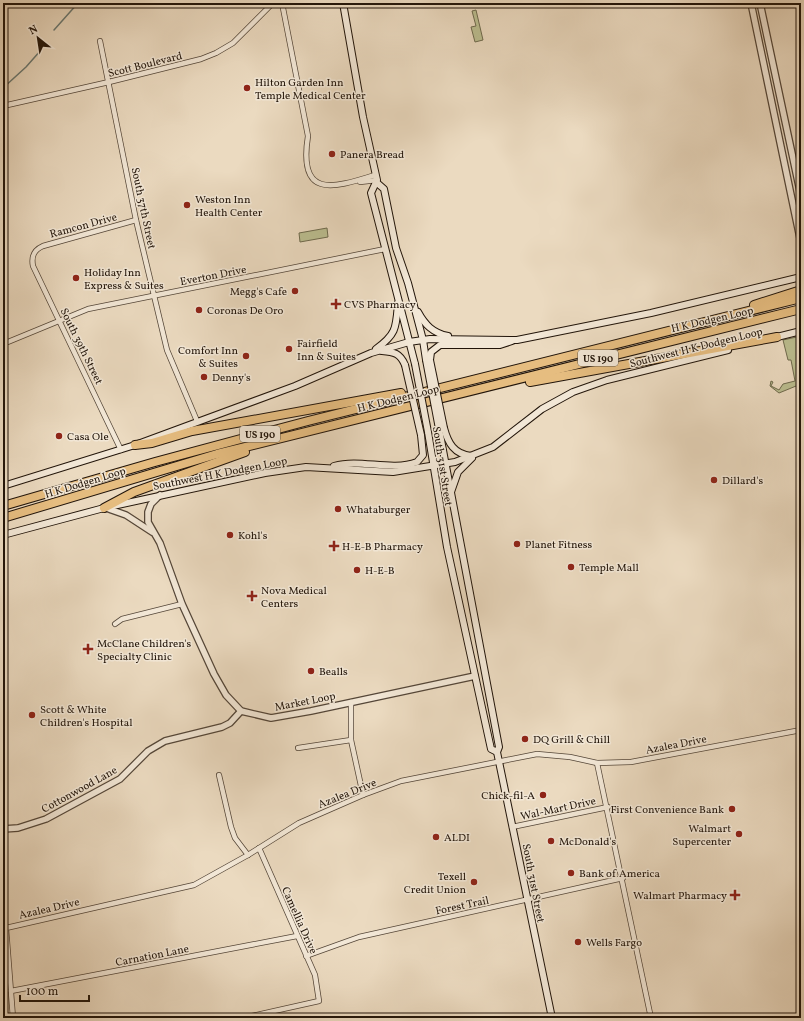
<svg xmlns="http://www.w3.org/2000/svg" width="804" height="1021" viewBox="0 0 804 1021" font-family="Vollkorn,serif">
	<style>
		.green { fill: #bbbe90; stroke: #6e6a4d }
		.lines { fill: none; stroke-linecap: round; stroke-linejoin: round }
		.stream { stroke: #697872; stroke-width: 1.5 }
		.minor-casing { stroke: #544638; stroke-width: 6 }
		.tertiary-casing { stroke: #544638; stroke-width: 8 }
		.secondary-casing { stroke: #22150a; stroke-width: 8 }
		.motorway-casing { stroke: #22150a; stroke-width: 10 }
		.minor { stroke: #f2e7d6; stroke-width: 4.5 }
		.tertiary { stroke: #f2e7d6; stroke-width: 5.5 }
		.secondary { stroke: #f2e7d6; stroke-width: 6 }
		.motorway { stroke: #e6bd80; stroke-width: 8 }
		.secondary-bridge-casing { stroke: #22150a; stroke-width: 8; stroke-linecap: butt }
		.secondary-bridge { stroke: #f2e7d6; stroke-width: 6 }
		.poi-dot { fill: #8f2418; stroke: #f2e7d6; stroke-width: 1.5 }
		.labels { text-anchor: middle; stroke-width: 3; stroke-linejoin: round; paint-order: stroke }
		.shield { fill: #f2e7d6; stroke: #605447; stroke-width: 1 }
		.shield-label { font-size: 10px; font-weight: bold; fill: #22150a }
		.street-label { font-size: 11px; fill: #22150a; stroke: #f2e7d6 }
		.poi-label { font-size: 11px; fill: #22150a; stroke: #f2e7d6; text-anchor: start }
	</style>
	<rect width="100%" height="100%" fill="#ebdac0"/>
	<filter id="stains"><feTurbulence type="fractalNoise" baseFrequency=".005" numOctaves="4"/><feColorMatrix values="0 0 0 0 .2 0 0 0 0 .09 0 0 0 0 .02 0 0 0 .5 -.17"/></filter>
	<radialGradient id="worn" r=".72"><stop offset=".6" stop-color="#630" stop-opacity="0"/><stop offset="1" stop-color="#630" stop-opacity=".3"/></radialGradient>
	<g class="green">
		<polygon points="476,10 483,40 475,42 471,27 476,26 472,11"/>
		<polygon points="327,228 328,237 300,242 299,233"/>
		<polygon points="801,336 801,384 779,393 770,386 771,381 773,382 771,386 779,390 783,384 795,381 791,360 788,360 783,340"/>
	</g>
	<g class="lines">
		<g class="stream">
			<polyline points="54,30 78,3"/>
			<polyline points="3,88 26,67 41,50"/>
		</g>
		<g class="minor-casing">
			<g id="minor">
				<path d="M282,3L308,136C298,198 331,189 375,175"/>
				<polyline points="100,41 136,220 167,350 197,421"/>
				<polyline points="3,106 109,82 201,59 216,53 233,43 273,3"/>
				<polyline points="360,182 377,180"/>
				<polyline points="3,344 88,309 385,249"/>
				<path d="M121,450L33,266C31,256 34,250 43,246L136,220"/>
				<polyline points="115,624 122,619 182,604"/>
				<polyline points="351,702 351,740 363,795"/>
				<polyline points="298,748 351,740"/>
				<polyline points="597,763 651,1018"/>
				<polyline points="219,775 231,827 235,838 248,855"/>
				<polyline points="512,827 608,807"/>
				<polyline points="306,956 359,937 623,878"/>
				<polyline points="11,991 297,936"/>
				<polyline points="13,1018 6,928 194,885 248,855 299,823 363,795 401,781 537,754 570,757 597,763 631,762 801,730"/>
				<polyline points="243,1018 319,1001 315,975 259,848"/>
			</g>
		</g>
		<g class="tertiary-casing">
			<g id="tertiary">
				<polyline points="751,3 801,243"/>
				<polyline points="760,3 801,196"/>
				<polyline points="160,495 151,504 148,512 148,522 160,543 182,604 214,674 226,695 241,711 271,718 311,711 475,676"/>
				<polyline points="106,508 126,515 152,532"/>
				<polyline points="3,829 18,828 46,819 120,779 148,751 165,741 222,727 230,723 241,711"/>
			</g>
		</g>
		<g class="secondary-casing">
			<g id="secondary">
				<polyline points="343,3 363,117 377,180 371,193 415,364"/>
				<polyline points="376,182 384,189 396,248 408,283 423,340 426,360"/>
				<path d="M418,312C425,325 433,333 448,336"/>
				<polyline points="773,338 801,331"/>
				<path d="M376,349C397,334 396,327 398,303"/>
				<path d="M382,351C394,352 400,353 405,365"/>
				<polyline points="430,360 431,352 440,345 500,345 512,341"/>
				<path d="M444,428C448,443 454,454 471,456"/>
				<path d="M439,429C460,535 480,641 499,747L497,752L552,1018"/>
				<polyline points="428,432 447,547 491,749 497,752"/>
				<path d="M334,466C361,458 390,472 417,462L423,455L421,435"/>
				<polyline points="3,486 135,445 295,386 371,353 409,342 430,339 517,340 651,313 801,277"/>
				<polyline points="451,492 458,472 472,458"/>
				<polyline points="3,535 104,508 265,473 306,467 393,472 455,462 493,447 542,409 573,392 607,380 728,350"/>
			</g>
		</g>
		<g class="motorway-casing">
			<g id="motorway">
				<polyline points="754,305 801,290"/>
				<polyline points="530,382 777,337"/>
				<polyline points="135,445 152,443 192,431 401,393"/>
				<polyline points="3,506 155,462 308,421 801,298"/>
				<polyline points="104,508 134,492 245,452"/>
				<polyline points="3,518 217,454 801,309"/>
			</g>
		</g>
		<use href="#minor" class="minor"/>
		<use href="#tertiary" class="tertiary"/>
		<use href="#secondary" class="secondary"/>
		<use href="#motorway" class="motorway"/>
		<g class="secondary-bridge-casing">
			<g id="secondary-bridge">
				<polyline points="426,360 439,429"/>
				<polyline points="430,360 444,428"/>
				<polyline points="415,364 428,432"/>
				<polyline points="405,365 421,435"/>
			</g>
		</g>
		<use href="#secondary-bridge" class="secondary-bridge"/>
	</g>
	<g class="poi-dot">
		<circle cx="247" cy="88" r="4"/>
		<circle cx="332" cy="154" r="4"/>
		<circle cx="187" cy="205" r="4"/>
		<circle cx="76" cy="278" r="4"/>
		<circle cx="295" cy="291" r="4"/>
		<path d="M334 298h4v4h4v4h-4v4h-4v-4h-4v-4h4z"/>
		<circle cx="199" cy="310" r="4"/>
		<circle cx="289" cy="349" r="4"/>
		<circle cx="246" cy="356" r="4"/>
		<circle cx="204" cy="377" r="4"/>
		<circle cx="59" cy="436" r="4"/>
		<circle cx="714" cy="480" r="4"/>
		<circle cx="338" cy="509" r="4"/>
		<circle cx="230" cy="535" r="4"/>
		<circle cx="517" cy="544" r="4"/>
		<path d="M332 540h4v4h4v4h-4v4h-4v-4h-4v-4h4z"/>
		<circle cx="571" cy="567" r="4"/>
		<circle cx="357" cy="570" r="4"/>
		<path d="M250 590h4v4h4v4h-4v4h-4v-4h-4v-4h4z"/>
		<path d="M86 643h4v4h4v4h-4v4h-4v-4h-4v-4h4z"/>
		<circle cx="311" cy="671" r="4"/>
		<circle cx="32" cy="715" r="4"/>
		<circle cx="525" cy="739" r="4"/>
		<circle cx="543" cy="795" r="4"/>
		<circle cx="732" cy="809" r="4"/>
		<circle cx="739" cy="834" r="4"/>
		<circle cx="436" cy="837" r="4"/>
		<circle cx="551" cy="841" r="4"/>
		<circle cx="571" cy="873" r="4"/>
		<circle cx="474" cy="882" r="4"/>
		<path d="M733 889h4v4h4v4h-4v4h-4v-4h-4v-4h4z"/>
		<circle cx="578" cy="942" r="4"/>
	</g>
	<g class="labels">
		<g class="shield">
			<rect x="578" y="350" width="40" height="16" rx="3"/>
			<rect x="240" y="426" width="40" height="16" rx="3"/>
		</g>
		<g class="shield-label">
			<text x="598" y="362">US 190</text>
			<text x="260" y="438">US 190</text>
		</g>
		<g class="street-label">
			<text transform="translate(145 64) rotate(-14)" y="4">Scott Boulevard</text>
			<text transform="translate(144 208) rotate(78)" y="4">South 37th Street</text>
			<text transform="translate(83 225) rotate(-15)" y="4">Ramcon Drive</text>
			<text transform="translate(213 275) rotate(-11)" y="4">Everton Drive</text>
			<text transform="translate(712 319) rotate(-13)" y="4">H K Dodgen Loop</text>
			<text transform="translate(82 346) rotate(64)" y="4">South 39th Street</text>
			<text transform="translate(696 347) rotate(-14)" y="4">Southwest H K Dodgen Loop</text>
			<text transform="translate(398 398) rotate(-14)" y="4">H K Dodgen Loop</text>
			<text transform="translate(443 466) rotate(81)" y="4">South 31st Street</text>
			<text transform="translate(220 473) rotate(-11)" y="4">Southwest H K Dodgen Loop</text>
			<text transform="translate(85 482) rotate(-17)" y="4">H K Dodgen Loop</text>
			<text transform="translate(305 701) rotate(-11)" y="4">Market Loop</text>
			<text transform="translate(676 744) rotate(-11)" y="4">Azalea Drive</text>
			<text transform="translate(79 789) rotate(-29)" y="4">Cottonwood Lane</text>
			<text transform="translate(347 793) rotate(-22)" y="4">Azalea Drive</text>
			<text transform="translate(558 808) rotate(-12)" y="4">Wal-Mart Drive</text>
			<text transform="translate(534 883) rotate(79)" y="4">South 31st Street</text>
			<text transform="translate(462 905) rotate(-12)" y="4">Forest Trail</text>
			<text transform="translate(49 908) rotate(-13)" y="4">Azalea Drive</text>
			<text transform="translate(300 920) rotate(66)" y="4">Camellia Drive</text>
			<text transform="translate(152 955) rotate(-11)" y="4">Carnation Lane</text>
		</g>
		<g class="poi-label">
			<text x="255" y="86">Hilton Garden Inn<tspan x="255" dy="13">Temple Medical Center</tspan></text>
			<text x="340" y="158">Panera Bread</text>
			<text x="195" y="203">Weston Inn<tspan x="195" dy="13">Health Center</tspan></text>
			<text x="84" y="276">Holiday Inn<tspan x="84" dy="13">Express &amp; Suites</tspan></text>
			<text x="287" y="295" text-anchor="end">Megg's Cafe</text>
			<text x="344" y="308">CVS Pharmacy</text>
			<text x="207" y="314">Coronas De Oro</text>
			<text x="297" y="347">Fairfield<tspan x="297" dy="13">Inn &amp; Suites</tspan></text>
			<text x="238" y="354" text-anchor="end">Comfort Inn<tspan x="238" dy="13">&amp; Suites</tspan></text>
			<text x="212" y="381">Denny's</text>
			<text x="67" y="440">Casa Ole</text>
			<text x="722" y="484">Dillard's</text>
			<text x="346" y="513">Whataburger</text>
			<text x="238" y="539">Kohl's</text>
			<text x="525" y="548">Planet Fitness</text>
			<text x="342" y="550">H-E-B Pharmacy</text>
			<text x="579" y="571">Temple Mall</text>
			<text x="365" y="574">H-E-B</text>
			<text x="261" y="594">Nova Medical<tspan x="261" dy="13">Centers</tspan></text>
			<text x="97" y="647">McClane Children's<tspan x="97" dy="13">Specialty Clinic</tspan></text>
			<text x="319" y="675">Bealls</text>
			<text x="40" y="713">Scott &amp; White<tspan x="40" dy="13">Children's Hospital</tspan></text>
			<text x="533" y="743">DQ Grill &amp; Chill</text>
			<text x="535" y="799" text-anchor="end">Chick-fil-A</text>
			<text x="724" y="813" text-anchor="end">First Convenience Bank</text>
			<text x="731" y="832" text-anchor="end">Walmart<tspan x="731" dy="13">Supercenter</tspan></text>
			<text x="444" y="841">ALDI</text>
			<text x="559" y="845">McDonald's</text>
			<text x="579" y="877">Bank of America</text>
			<text x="466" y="880" text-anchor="end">Texell<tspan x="466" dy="13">Credit Union</tspan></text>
			<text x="727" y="899" text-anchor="end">Walmart Pharmacy</text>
			<text x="586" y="946">Wells Fargo</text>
		</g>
	</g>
	<rect width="804" height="1021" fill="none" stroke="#ebdac0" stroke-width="16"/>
	<rect x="4" y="4" width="796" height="1013" fill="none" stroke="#22150a" stroke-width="2"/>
	<rect x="8" y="8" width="788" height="1005" fill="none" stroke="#22150a"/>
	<g transform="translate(38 38) rotate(330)" stroke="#f2e7d6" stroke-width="3" paint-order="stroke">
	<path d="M0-3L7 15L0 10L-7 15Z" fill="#22150a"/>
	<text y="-6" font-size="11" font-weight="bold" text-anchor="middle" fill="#22150a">N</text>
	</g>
	<path d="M20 995v6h69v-6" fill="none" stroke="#22150a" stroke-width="2"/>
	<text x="26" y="995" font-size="12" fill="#22150a" stroke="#f2e7d6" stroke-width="3" paint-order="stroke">100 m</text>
	<rect width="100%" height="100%" filter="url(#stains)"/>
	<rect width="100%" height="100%" fill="url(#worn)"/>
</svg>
